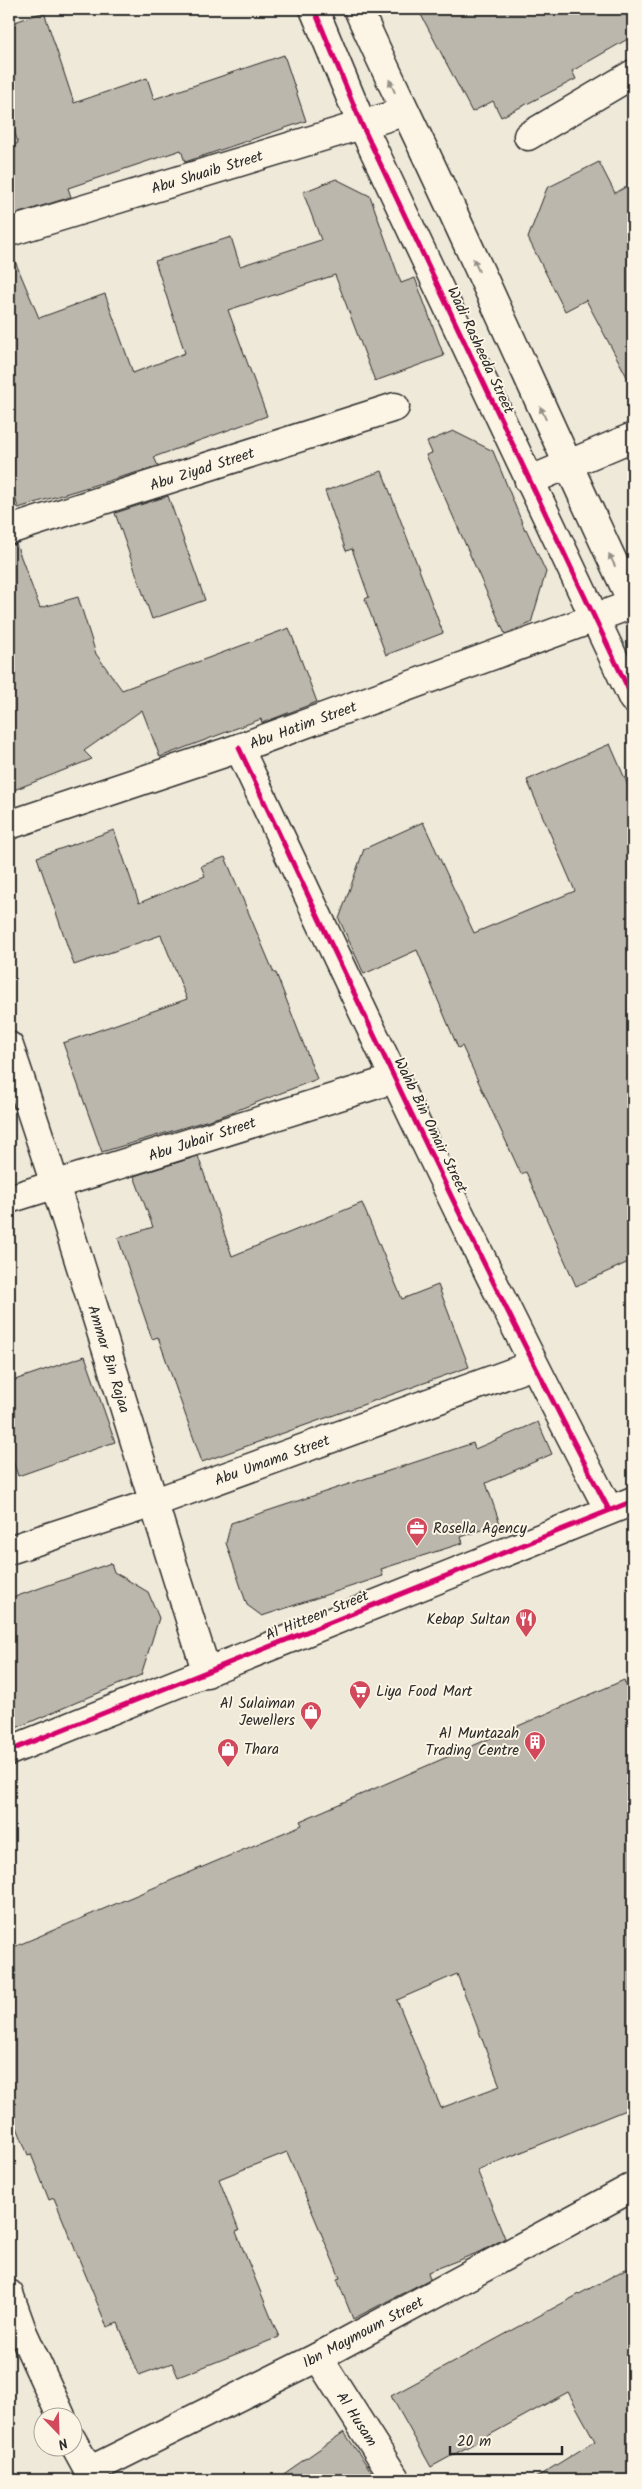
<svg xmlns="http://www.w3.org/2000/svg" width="642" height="2489" viewBox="0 0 642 2489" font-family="Kalam,sans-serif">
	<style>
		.building { fill: #bcb7ac; stroke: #2b2b2b; fill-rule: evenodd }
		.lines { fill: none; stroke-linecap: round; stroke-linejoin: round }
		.minor-casing { stroke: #2b2b2b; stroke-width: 31 }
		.minor { stroke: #fcf5e5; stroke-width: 28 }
		.cycleway-casing { stroke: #fcf5e5; stroke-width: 8 }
		.cycleway { stroke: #d6006c; stroke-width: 5 }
		.oneway { fill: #949088 }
		.labels { text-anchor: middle; stroke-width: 4; stroke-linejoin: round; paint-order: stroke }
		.street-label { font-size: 15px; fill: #2b2b2b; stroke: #fcf5e5 }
		.poi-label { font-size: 15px; fill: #2b2b2b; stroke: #fcf5e5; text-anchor: start }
	</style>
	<rect width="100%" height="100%" fill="#efe9da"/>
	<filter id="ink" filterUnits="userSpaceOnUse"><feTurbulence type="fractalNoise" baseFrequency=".02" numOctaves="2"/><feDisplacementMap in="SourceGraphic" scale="10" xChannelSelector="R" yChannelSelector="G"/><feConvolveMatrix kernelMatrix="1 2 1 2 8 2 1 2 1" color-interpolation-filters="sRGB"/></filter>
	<g filter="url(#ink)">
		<g class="building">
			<polygon points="418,9 633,9 633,36 572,71 576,79 501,117 493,101 472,112"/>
			<polygon points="44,12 74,103 147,78 154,99 284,55 306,121 185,162 181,150 68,188 71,197 9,216 9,147 18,143 9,114 9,24"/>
			<polygon points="599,162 615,193 633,183 633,388 586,300 565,311 528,238 547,188"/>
			<polygon points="336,179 370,196 401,283 415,278 444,356 375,381 335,275 228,310 267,416 154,457 158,466 18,508 9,474 9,247 39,318 105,294 133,373 185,353 155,261 231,237 240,266 321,240 303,192"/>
			<polygon points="453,431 493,451 525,530 526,529 546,572 531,623 505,634 426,455 432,453 427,442"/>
			<polygon points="382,471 443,633 386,655 365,599 369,597 352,549 346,551 325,491"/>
			<polygon points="168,496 205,600 152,619 115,513"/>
			<polygon points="16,544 40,608 78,597 96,654 122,690 289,628 317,702 262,723 261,719 160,757 142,710 84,751 92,759 9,792 9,545"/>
			<polygon points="610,744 633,797 633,1260 576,1286 526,1172 521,1174 462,1046 458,1048 417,950 364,974 339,919 364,849 423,822 474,933 575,891 527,780"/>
			<polygon points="114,830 139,903 205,876 201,866 225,857 274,973 276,973 317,1079 222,1116 102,1152 63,1043 187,999 161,935 74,965 37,857"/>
			<polygon points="198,1156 232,1256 362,1203 402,1299 438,1285 469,1367 202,1462 158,1337 152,1339 118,1238 153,1227 134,1176"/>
			<polygon points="85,1356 115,1442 18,1476 9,1449 9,1382"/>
			<polygon points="538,1422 552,1454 486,1483 500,1524 461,1537 463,1543 381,1569 383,1576 262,1616 247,1605 226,1543 231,1523 473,1443 475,1449"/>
			<polygon points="111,1563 114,1572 148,1592 159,1618 141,1675 9,1731 9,1599"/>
			<path d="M624,1680L633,1702V2107L477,2170L505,2238L482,2251L428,2272L430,2279L353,2319L337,2279L340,2278L287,2152L219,2179L239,2231L236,2232L279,2337L178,2377L172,2363L139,2375L118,2323L107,2327L54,2198L49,2200L31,2154L28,2155L9,2107V1949L302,1825L300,1821ZM457,1974L500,2086L441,2108L397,2000Z"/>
			<polygon points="633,2265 633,2480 532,2480 595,2441 568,2392 431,2467 391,2396"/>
			<polygon points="344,2432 377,2480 275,2480"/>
		</g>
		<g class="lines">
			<g class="minor-casing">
				<g id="minor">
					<polyline points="314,9 362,125 633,699"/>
					<path d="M358,9C385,70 415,130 443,191C507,328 568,467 633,604"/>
					<polyline points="528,136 633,74"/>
					<polyline points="9,232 404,112"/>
					<polyline points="529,481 633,437"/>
					<polyline points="9,530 395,407"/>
					<path d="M239,748C359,1004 478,1260 609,1510"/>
					<polyline points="9,825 239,748 633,604"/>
					<path d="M9,1046C80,1253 140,1464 207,1673"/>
					<polyline points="9,1199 394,1079"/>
					<polyline points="9,1550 153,1503 533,1365"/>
					<polyline points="9,1751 633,1501"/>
					<polyline points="9,2294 23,2333 61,2416"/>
					<polyline points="318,2357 396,2480"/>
					<polyline points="72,2440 94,2480"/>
					<polyline points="89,2471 318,2357 633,2187"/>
				</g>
			</g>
			<use href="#minor" class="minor"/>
			<g class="cycleway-casing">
				<g id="cycleway">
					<polyline points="314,9 362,125 633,699"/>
					<path d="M239,748C359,1004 478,1260 609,1510"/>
					<polyline points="9,1751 633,1501"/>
				</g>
			</g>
			<use href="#cycleway" class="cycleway"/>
		</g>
		<defs><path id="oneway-solid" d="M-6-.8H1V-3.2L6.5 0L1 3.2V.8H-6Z" transform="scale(1.25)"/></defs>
		<g class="oneway">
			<use href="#oneway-solid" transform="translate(392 86) rotate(-114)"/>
			<use href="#oneway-solid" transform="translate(476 265) rotate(-114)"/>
			<use href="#oneway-solid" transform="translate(543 413) rotate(-114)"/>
			<use href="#oneway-solid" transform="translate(612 560) rotate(-116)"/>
		</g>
	</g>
	<defs>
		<g id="office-pin" transform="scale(1.125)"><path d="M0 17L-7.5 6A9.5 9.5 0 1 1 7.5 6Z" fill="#d1495b" stroke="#fcf5e5"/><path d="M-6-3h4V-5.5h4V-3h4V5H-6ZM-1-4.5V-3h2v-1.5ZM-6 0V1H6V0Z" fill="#fff"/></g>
		<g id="restaurant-pin" transform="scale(1.125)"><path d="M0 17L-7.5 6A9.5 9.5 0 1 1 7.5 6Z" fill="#d1495b" stroke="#fcf5e5"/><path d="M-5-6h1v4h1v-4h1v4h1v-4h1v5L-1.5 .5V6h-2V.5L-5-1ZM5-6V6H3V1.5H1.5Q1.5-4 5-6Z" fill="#fff"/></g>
		<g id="supermarket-pin" transform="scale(1.125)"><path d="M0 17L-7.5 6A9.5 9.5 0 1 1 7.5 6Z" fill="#d1495b" stroke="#fcf5e5"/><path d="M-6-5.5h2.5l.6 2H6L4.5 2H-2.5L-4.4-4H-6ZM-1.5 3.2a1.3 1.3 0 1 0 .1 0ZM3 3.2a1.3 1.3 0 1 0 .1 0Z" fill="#fff"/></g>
		<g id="shop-pin" transform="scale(1.125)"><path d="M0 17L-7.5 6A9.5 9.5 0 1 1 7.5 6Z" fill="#d1495b" stroke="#fcf5e5"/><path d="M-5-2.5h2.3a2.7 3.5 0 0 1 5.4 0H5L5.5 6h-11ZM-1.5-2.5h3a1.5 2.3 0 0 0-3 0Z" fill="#fff"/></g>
		<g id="building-pin" transform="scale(1.125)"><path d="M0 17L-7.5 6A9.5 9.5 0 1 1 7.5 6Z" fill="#d1495b" stroke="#fcf5e5"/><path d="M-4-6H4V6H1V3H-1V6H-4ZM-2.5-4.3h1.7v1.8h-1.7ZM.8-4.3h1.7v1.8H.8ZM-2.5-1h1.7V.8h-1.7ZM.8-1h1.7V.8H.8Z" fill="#fff"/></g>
	</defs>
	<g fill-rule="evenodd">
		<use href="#office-pin" x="417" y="1528"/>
		<use href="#restaurant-pin" x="526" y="1619"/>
		<use href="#supermarket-pin" x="360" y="1691"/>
		<use href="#shop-pin" x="311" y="1712"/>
		<use href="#building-pin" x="535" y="1742"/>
		<use href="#shop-pin" x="228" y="1749"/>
	</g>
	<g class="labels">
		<g class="street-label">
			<text transform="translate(207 172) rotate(-17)" y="5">Abu Shuaib Street</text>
			<text transform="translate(481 350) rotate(65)" y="5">Wadi Rasheeda Street</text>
			<text transform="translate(202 469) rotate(-18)" y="5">Abu Ziyad Street</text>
			<text transform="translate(303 725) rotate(-20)" y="5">Abu Hatim Street</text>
			<text transform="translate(431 1125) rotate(64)" y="5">Wahb Bin Omair Street</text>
			<text transform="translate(202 1139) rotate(-18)" y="5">Abu Jubair Street</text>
			<text transform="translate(109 1359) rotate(73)" y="5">Ammar Bin Rajaa</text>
			<text transform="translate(272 1460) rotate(-20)" y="5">Abu Umama Street</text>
			<text transform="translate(317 1615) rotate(-22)" y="5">Al Hitteen Street</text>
			<text transform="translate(363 2332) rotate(-28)" y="5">Ibn Maymoum Street</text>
			<text transform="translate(357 2419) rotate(57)" y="5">Al Husam</text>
		</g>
		<g class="poi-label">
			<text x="433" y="1533">Rosella Agency</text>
			<text x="510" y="1624" text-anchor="end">Kebap Sultan</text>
			<text x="376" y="1696">Liya Food Mart</text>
			<text x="295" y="1708" text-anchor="end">Al Sulaiman<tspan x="295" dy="17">Jewellers</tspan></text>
			<text x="519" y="1738" text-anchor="end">Al Muntazah<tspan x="519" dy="17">Trading Centre</tspan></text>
			<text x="244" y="1754">Thara</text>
		</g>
	</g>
	<rect width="642" height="2489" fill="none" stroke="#fcf5e5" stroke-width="30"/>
	<rect x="15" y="15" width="612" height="2459" fill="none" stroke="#2b2b2b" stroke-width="2" filter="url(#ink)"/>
	<g transform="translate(58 2432) rotate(157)"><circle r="24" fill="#fcf5e5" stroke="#a8a49b"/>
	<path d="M0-4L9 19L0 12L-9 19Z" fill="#d1495b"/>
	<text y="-8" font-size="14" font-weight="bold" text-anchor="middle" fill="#2b2b2b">N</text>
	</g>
	<path d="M450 2446v8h112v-8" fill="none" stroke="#2b2b2b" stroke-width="2.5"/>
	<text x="457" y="2446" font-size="15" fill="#2b2b2b" stroke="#fcf5e5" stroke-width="4" paint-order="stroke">20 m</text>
</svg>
